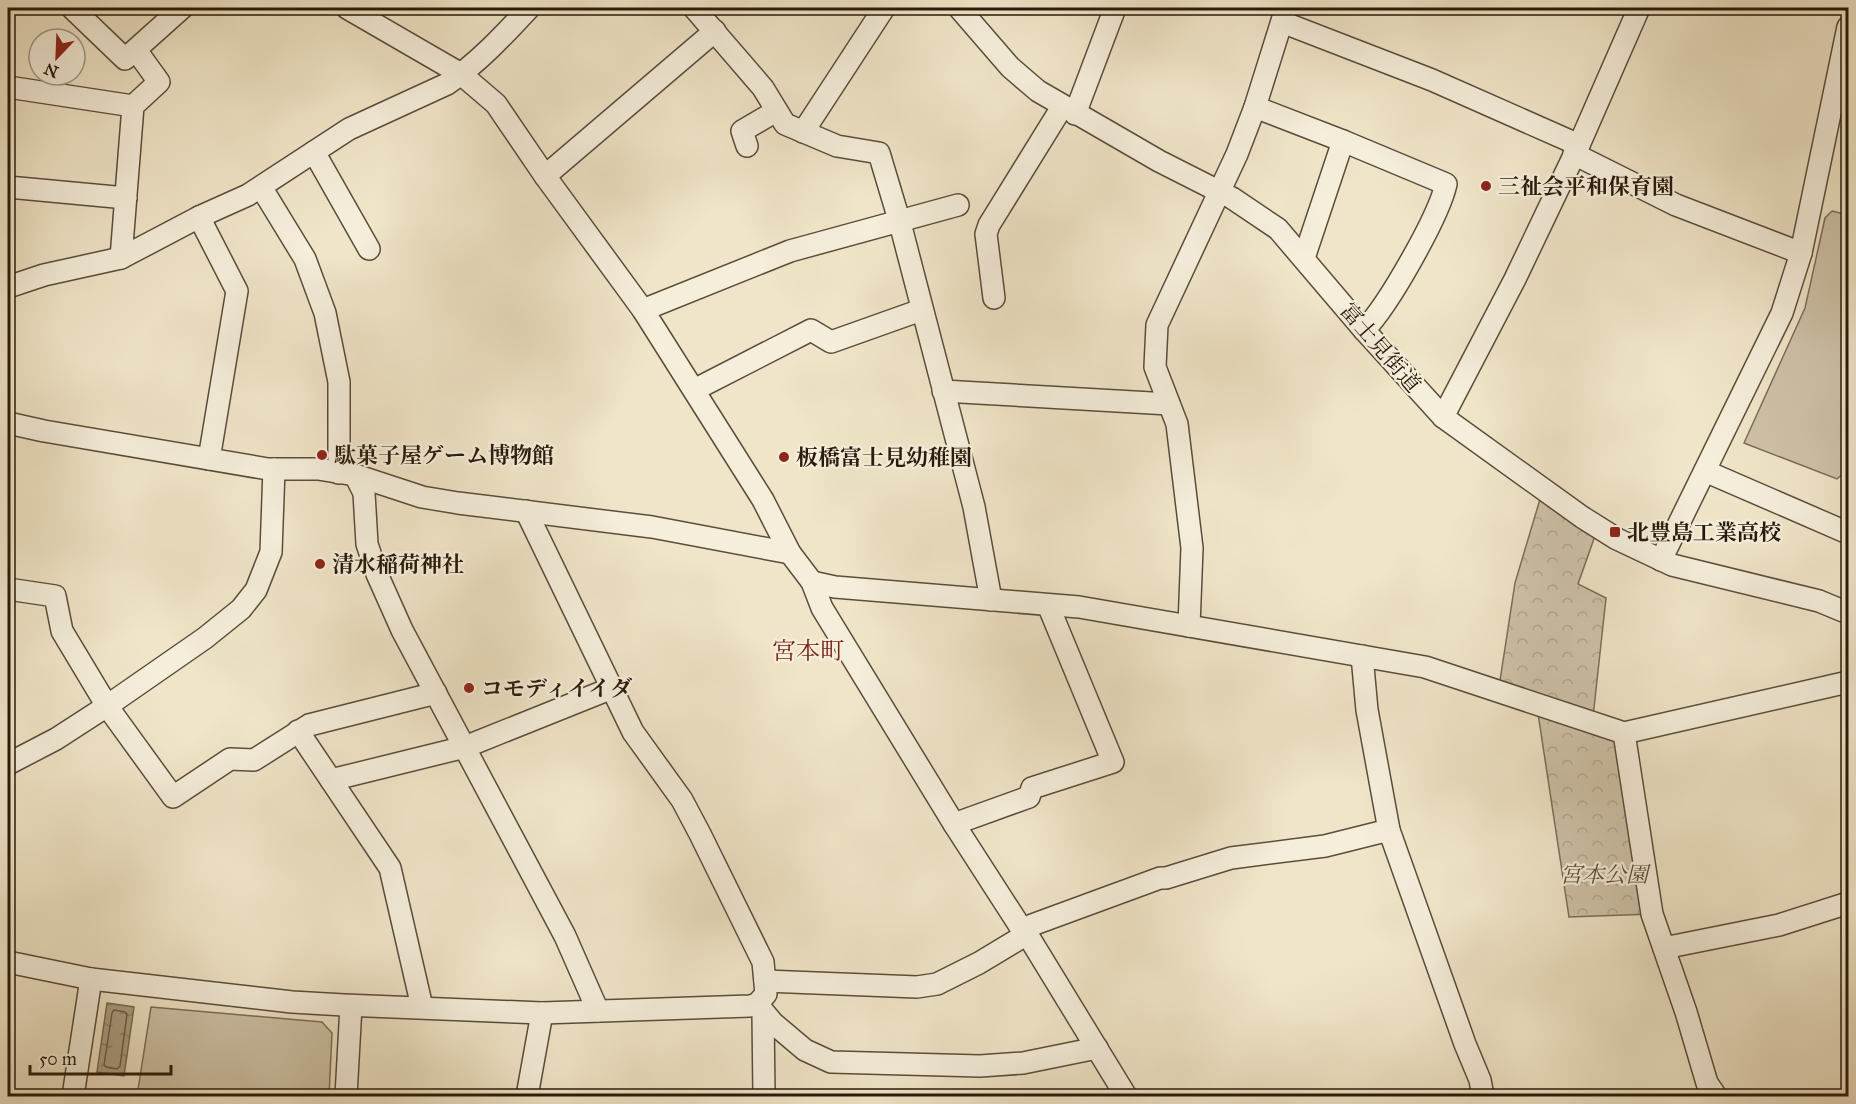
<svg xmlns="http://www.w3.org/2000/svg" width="1856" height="1104" viewBox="0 0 1856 1104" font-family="'IM FELL Great Primer','Noto Serif JP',serif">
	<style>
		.forest { fill: url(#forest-crowns); stroke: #7b6e59; stroke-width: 1.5 }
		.pitch { fill: #cec2a8; stroke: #7b6e59; stroke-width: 1.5 }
		.water { fill: url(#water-ripples); stroke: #776a55; stroke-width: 1.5 }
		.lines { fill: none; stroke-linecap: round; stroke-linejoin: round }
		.shore { stroke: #6a5d48; stroke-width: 1.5 }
		.minor-casing { stroke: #5a4d3a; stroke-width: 24 }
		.minor { stroke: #f5eedb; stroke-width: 21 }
		.poi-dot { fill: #8f2418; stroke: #f5eedb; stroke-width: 2 }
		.labels { text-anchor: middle; stroke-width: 4.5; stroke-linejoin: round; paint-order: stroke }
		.poi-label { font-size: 22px; font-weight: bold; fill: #281a0a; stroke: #f5eedb; text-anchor: start }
		.street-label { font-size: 22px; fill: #281a0a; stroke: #f5eedb }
		.park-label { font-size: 22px; font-style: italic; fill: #5a4c39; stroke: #f5eedb }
		.neighbourhood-label { font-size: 24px; fill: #7a1f14; stroke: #f5eedb }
	</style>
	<defs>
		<pattern id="forest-crowns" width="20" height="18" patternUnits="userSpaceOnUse" patternTransform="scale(1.5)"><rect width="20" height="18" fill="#cec2a8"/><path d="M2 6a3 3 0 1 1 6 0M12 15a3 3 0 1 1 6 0" fill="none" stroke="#b1a68f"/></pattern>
		<pattern id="water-ripples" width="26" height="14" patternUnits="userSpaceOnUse" patternTransform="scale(1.5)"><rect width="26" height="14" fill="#aca087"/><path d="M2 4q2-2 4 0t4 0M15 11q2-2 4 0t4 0" fill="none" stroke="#8c826d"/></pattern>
	</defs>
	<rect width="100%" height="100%" fill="#f0e5c8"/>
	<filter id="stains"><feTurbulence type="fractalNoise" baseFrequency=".00333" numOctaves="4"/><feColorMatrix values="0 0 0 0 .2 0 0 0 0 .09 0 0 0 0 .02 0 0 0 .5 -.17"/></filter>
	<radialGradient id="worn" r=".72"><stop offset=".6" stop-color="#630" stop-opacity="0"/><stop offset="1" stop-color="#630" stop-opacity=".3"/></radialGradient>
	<g class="forest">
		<polygon points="1541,496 1596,533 1578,584 1606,598 1593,717 1499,687 1515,583"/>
		<polygon points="1537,707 1624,733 1652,914 1569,917"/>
	</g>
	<g class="pitch">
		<polygon points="1832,211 1848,215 1848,469 1837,479 1744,443 1805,308 1825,218"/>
		<polygon points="151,1007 322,1022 332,1033 329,1096 137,1096"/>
	</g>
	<polygon class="water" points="107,1003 134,1007 124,1076 97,1072"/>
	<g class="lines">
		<polygon class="shore" points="114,1010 125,1012 127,1014 120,1066 117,1069 106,1067 104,1065 112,1013"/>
		<g class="minor-casing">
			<g id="minor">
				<polyline points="72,8 125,59 182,8"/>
				<polyline points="347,8 461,74 496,104 545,176 643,310 763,500 790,553 812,582 822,608 954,824 1021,928 1027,934 1126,1096"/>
				<polyline points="694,8 763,88 785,124 837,146 879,153 900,223 974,507 991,600"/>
				<polyline points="959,8 1010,67 1038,91 1159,161 1232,198 1278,229 1364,330 1443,417 1582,517 1617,539 1672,565 1819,601 1848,613"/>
				<polyline points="1282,22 1432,80 1579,145 1515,279 1443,417"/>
				<polyline points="8,87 133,106"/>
				<path d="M1255,107L1343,141L1446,184C1439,216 1388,306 1364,330"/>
				<polyline points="1075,114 1115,8"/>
				<polyline points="803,132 884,8"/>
				<polyline points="1579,145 1639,8"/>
				<polyline points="747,146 742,131 776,111"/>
				<polyline points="314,152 369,249"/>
				<polyline points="1574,154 1676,205 1801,253"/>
				<polyline points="545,176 715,31"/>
				<polyline points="8,187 126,198"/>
				<polyline points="261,187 305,259 325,313 339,382 339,473"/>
				<polyline points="199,217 237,291 209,459"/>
				<polyline points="121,258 133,106 159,82 136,50"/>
				<polyline points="1304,258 1343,141"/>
				<path d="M8,287L44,275L121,258L199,217L248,195L349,129L447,84C478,63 504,35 529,8"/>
				<polyline points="994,298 986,234 989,225 1062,107"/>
				<polyline points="643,310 790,251 958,205"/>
				<polyline points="694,390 811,330 831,342 921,310"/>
				<polyline points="943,391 1169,404"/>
				<polyline points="8,423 44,431 268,469 318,469 355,475 422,497 458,503 652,527 790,553"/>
				<polyline points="1705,471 1848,533"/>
				<polyline points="355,475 364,493 367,544 377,574 402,630 565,936 598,1011"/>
				<polyline points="1661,560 1782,313 1801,253 1848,27"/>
				<polyline points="812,582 835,587 1079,607 1425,667 1624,733 1848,682"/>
				<polyline points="8,589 55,596 62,631 107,706 173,797 230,759 254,760 309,725 436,693"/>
				<polyline points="1189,626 1192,548 1177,424 1155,367 1157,325 1237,154 1255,107 1286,8"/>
				<polyline points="1362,656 1367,710 1389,830 1465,1044 1480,1080 1483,1096"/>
				<polyline points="298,731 390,868 422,1007"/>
				<polyline points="1624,733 1652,914 1686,1012 1707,1083 1716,1096"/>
				<polyline points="8,764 56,739 107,706 205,638 241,609 256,590 271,552 274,469"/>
				<polyline points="331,780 465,747 612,688"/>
				<polyline points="954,824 1029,797 1032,788 1113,762 1048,605"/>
				<polyline points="1664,948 1779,925 1848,903"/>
				<polyline points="8,962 91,979 292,1002 344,1005 542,1013 750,1006 757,1004 766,994 763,962 700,834 682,800 633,732 526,511"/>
				<polyline points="765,981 917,987 937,984 979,963 1027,934 1032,925 1160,878 1166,878 1231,858 1325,846 1389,830"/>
				<polyline points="757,1004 773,1023 805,1050 831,1062 980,1066 1023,1063 1097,1048"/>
				<polyline points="763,1013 764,1096"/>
				<polyline points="73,1096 91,979"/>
				<polyline points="346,1096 351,1006"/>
				<polyline points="527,1096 542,1013"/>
			</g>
		</g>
		<use href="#minor" class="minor"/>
	</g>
	<g class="poi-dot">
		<circle cx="1486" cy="186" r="6"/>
		<circle cx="322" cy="455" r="6"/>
		<circle cx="784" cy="457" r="6"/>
		<rect x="1609" y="526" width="12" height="12" rx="3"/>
		<circle cx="320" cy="564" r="6"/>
		<circle cx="469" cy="688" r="6"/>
	</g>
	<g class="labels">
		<g class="poi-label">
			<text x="1498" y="194">三祉会平和保育園</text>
			<text x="334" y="463">駄菓子屋ゲーム博物館</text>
			<text x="796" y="465">板橋富士見幼稚園</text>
			<text x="1627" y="540">北豊島工業高校</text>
			<text x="332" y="572">清水稲荷神社</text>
			<text x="481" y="696">コモディイイダ</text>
		</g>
		<g class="street-label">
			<text transform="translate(1381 347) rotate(49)" y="8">富士見街道</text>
		</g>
		<g class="park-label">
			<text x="1604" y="882">宮本公園</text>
		</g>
		<g class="neighbourhood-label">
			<text x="808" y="659">宮本町</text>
		</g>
	</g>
	<rect width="1856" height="1104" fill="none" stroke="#f0e5c8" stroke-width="30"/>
	<rect x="9" y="9" width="1838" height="1086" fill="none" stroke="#281a0a" stroke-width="3"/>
	<rect x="15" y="15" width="1826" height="1074" fill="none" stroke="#281a0a" stroke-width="1.5"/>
	<g transform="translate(57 57) rotate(203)"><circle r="28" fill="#f5eedb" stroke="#a39987" stroke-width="1.5"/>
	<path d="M0-4.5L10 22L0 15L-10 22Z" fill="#8f2418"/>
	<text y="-9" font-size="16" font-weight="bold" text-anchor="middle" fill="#281a0a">N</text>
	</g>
	<path d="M30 1065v9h141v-9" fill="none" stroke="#281a0a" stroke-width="3"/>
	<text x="39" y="1065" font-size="18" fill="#281a0a" stroke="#f5eedb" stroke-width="4.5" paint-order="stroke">50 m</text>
	<rect width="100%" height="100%" filter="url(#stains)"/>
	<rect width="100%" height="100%" fill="url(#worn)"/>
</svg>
